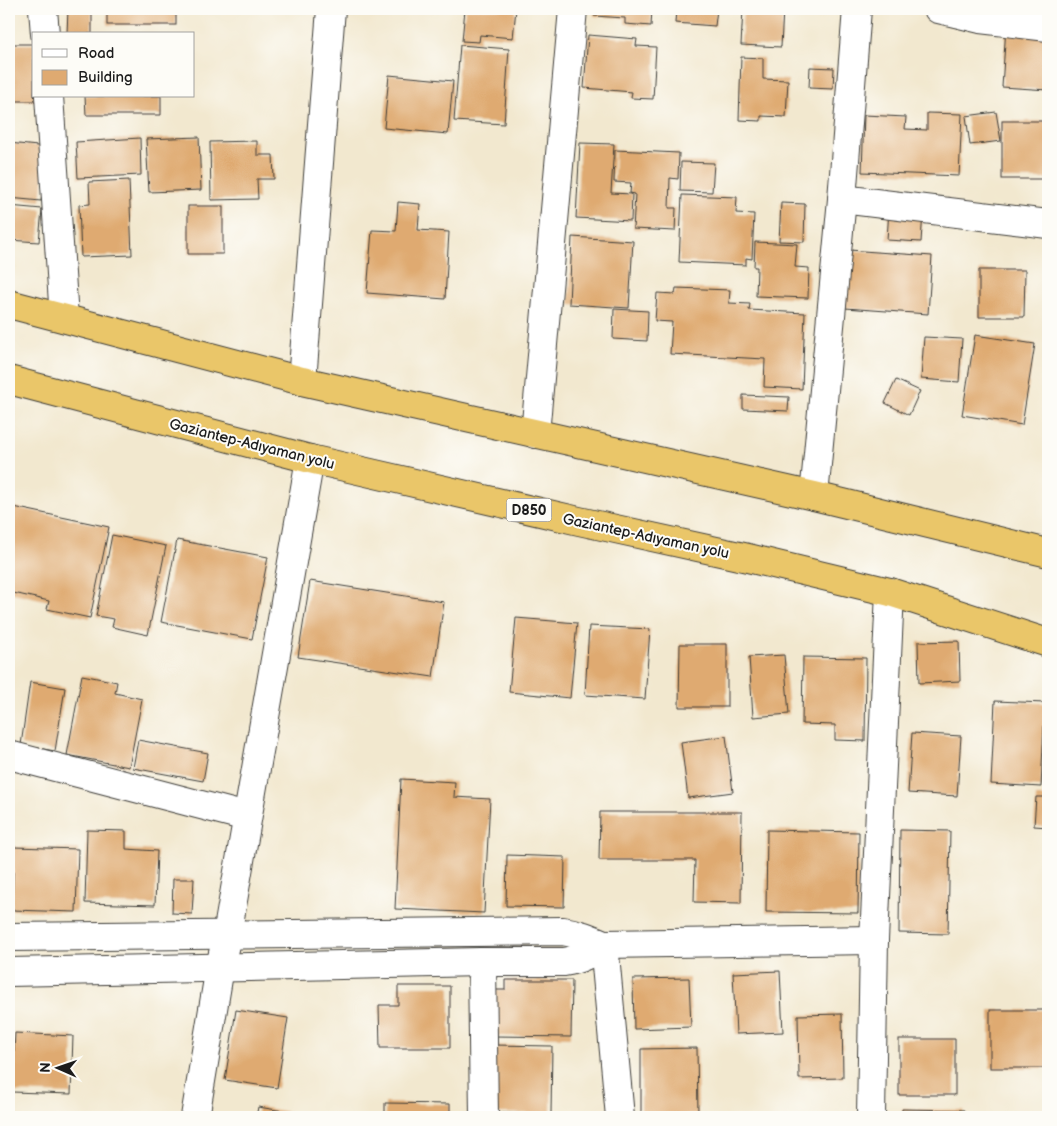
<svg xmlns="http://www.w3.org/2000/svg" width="1057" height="1126" viewBox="0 0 1057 1126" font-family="'Balsamiq Sans',sans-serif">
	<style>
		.building { fill: #dfaa71 }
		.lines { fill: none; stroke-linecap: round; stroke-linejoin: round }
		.street-casing { stroke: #3c3b37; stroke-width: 30 }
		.highway-casing { stroke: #3c3b37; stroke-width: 30 }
		.street { stroke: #fff; stroke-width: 28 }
		.highway { stroke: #eac669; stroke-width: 28 }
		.labels { text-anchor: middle; stroke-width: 4; stroke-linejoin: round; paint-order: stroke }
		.shield { fill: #fdfcf7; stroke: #605f5e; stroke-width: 1 }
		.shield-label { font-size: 14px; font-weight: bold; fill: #1c1c1c }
		.street-label { font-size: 15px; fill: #1c1c1c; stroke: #fdfcf7 }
	</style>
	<rect width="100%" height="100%" fill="#fdfcf7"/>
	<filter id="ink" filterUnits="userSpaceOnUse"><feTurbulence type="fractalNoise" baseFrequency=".02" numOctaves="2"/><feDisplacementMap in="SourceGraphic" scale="10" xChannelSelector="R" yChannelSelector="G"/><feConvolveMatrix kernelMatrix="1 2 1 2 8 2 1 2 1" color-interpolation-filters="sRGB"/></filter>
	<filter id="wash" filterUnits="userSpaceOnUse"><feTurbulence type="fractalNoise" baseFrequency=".0096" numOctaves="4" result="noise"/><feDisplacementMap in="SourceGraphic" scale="20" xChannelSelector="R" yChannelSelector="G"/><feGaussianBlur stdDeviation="1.12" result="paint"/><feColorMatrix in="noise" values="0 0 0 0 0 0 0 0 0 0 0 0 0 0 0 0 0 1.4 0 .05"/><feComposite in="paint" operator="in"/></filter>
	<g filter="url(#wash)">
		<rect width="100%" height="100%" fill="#f2e8cf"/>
		<g id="blocks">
			<g class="building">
				<polygon points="68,9 92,9 92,34 67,34"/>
				<rect x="107" y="9" width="69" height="16"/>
				<polygon points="465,9 516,9 513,38 480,35 479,42 462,41"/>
				<polygon points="595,9 652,9 651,26 625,24 625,18 594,16"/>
				<polygon points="676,9 717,9 715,26 675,23"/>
				<polygon points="743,9 783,9 781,47 741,45"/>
				<polygon points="1006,27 1048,29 1048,90 1002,87"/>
				<polygon points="588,35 637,39 636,46 656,47 653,99 631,98 632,92 584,88"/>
				<polygon points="9,44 34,44 34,96 40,96 40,101 9,101"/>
				<polygon points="460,45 509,49 504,124 454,121"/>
				<polygon points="741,57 763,58 763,79 788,80 786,117 761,116 761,121 739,120"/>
				<polygon points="810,67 834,68 833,89 809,88"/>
				<polygon points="389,75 453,81 448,134 384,128"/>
				<polygon points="85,96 161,96 161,115 86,115"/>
				<polygon points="996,112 1001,141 970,145 966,116"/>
				<polygon points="927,113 962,114 959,176 862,172 864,115 906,117 905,129 927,130"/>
				<rect x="1002" y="121" width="46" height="58"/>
				<polygon points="199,137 201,190 149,192 146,139"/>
				<polygon points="140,138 141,175 78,178 76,142"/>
				<polygon points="257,141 257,155 273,155 274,179 257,179 258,199 211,200 210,142"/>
				<polygon points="9,143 47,147 41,201 9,198"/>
				<polygon points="580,143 614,144 611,193 632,194 631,221 576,218"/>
				<polygon points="615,150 679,153 678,179 670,178 669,208 676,208 675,231 633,229 635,194 630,193 631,183 614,182"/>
				<polygon points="681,162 714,163 712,192 680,191"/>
				<polygon points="129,180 132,255 81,257 79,205 90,204 89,182"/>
				<polygon points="682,195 737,197 736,213 754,214 752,259 746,258 746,265 679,262"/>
				<polygon points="398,202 420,204 418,230 449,232 445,299 367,293 372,230 396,231"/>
				<polygon points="781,203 805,204 804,242 779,241"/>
				<polygon points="9,206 42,209 39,242 9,240"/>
				<rect x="188" y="206" width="35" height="48"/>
				<polygon points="889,209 923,212 921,242 887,240"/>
				<polygon points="572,237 633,241 629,308 569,304"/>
				<polygon points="755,242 797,244 795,267 809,268 808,298 756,296 757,267 754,267"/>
				<polygon points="849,250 932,256 928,314 845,308"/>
				<polygon points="979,270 1025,270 1024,317 979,317"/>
				<polygon points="676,288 730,290 729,303 750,304 749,310 805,313 802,389 764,387 765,359 670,354 672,322 655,321 657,293 675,294"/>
				<polygon points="614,309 648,311 647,341 613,339"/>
				<polygon points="975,335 1035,344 1022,425 962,415"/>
				<polygon points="924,337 962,339 959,382 921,379"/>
				<polygon points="896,380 920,391 909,415 885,403"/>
				<polygon points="743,395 789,397 788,411 743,409"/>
				<polygon points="9,506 109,527 90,618 47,609 49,601 9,592"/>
				<polygon points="112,535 166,546 148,635 112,627 114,619 96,616"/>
				<polygon points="177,540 268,557 252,639 161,622"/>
				<polygon points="310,581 444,602 433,677 298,657"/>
				<polygon points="516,618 577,623 570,698 509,692"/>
				<polygon points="589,626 650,629 645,699 585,695"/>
				<polygon points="959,641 960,681 919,683 918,642"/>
				<polygon points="680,644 727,644 727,707 679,707"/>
				<polygon points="784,655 789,714 753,717 749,657"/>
				<polygon points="803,657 866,658 865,741 835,740 835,725 802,724"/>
				<polygon points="82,675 117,682 115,693 142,699 129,767 67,755"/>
				<polygon points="30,682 65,688 55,751 21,745"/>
				<polygon points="995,701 1045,703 1041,787 991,784"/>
				<polygon points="1047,716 1048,716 1048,785 1043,785"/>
				<polygon points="912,733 961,736 957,796 908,793"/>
				<polygon points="726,736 733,792 688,798 681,742"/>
				<polygon points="138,740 208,753 203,781 133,768"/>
				<polygon points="401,779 455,782 454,797 490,799 484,913 395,909"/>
				<polygon points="1036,797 1048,797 1048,827 1034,826"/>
				<polygon points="600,812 742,812 741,903 694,902 695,860 599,860"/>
				<polygon points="87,830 126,831 126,849 157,851 155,905 85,903"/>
				<polygon points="767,830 859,832 858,913 766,912"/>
				<polygon points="900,830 950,831 948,934 899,933"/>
				<polygon points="14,847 78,849 76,912 12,910"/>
				<polygon points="507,855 565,857 564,907 506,906"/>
				<polygon points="173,879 194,879 192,914 172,913"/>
				<polygon points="780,971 783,1032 736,1034 733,973"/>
				<polygon points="689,978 691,1027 634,1029 633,979"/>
				<polygon points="505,980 572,980 571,1037 493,1036 494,990 505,990"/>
				<polygon points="398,986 450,986 450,1048 380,1048 379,1005 398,1005"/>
				<polygon points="236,1010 288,1018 277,1088 225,1080"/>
				<rect x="990" y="1010" width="58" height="58"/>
				<polygon points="842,1014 843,1078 799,1079 798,1015"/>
				<polygon points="15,1033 73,1036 71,1094 12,1092"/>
				<rect x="899" y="1039" width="56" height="56"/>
				<polygon points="492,1045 552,1046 551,1114 492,1113"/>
				<polygon points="697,1048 698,1115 641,1116 641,1049"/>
				<polygon points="385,1103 450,1104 450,1117 385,1117"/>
				<polygon points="258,1107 290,1112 289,1117 256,1117"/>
				<polygon points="902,1109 964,1110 964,1117 902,1117"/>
			</g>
		</g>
	</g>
	<g filter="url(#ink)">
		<use href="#blocks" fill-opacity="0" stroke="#3c3b37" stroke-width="1"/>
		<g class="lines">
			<g class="street-casing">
				<g id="street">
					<polyline points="43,9 45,34"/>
					<polyline points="938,9 980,19 1048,27"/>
					<polyline points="49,96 64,318"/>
					<polyline points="842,199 1048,224"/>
					<polyline points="302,381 331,9"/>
					<polyline points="535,434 573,9"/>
					<polyline points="814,496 842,199 857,9"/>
					<polyline points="9,755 247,817"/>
					<path d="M9,937L563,931C578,933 590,938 604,944L620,1117"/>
					<polyline points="482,962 484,1117"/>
					<path d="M9,972L482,962H564C582,959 589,954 604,944L874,940"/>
					<polyline points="195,1117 220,967 227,935 310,459"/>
					<polyline points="871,1117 874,940 890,592"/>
				</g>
			</g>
			<g class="highway-casing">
				<g id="highway">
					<polyline points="9,304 302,381 814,496 1048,553"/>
					<polyline points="9,380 310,459 579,521 748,558 890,592 1048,643"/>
				</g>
			</g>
			<use href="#street" class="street"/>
			<use href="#highway" class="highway"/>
		</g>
	</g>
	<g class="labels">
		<rect class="shield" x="506.5" y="498.5" width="45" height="23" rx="4"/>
		<g class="shield-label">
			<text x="529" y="515">D850</text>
		</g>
		<g class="street-label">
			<text transform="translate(252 444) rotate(14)" y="5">Gaziantep-Adıyaman yolu</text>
			<text transform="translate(646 536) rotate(12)" y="5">Gaziantep-Adıyaman yolu</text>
		</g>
	</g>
	<rect width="1057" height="1126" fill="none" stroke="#fdfcf7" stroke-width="30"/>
	<rect x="32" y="32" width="162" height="65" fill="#fdfcf7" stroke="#a3a29f"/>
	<rect x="42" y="49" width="25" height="8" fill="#ffffff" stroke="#a3a29f"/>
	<text x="78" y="58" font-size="15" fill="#1c1c1c">Road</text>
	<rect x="42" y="70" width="25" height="15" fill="#dfaa71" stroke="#a3a29f"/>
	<text x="78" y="82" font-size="15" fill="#1c1c1c">Building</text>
	<g transform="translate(58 1068) rotate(272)" stroke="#fdfcf7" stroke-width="4" paint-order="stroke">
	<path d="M0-4L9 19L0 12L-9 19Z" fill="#1c1c1c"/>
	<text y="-8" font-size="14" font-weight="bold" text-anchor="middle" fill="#1c1c1c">N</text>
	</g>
</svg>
